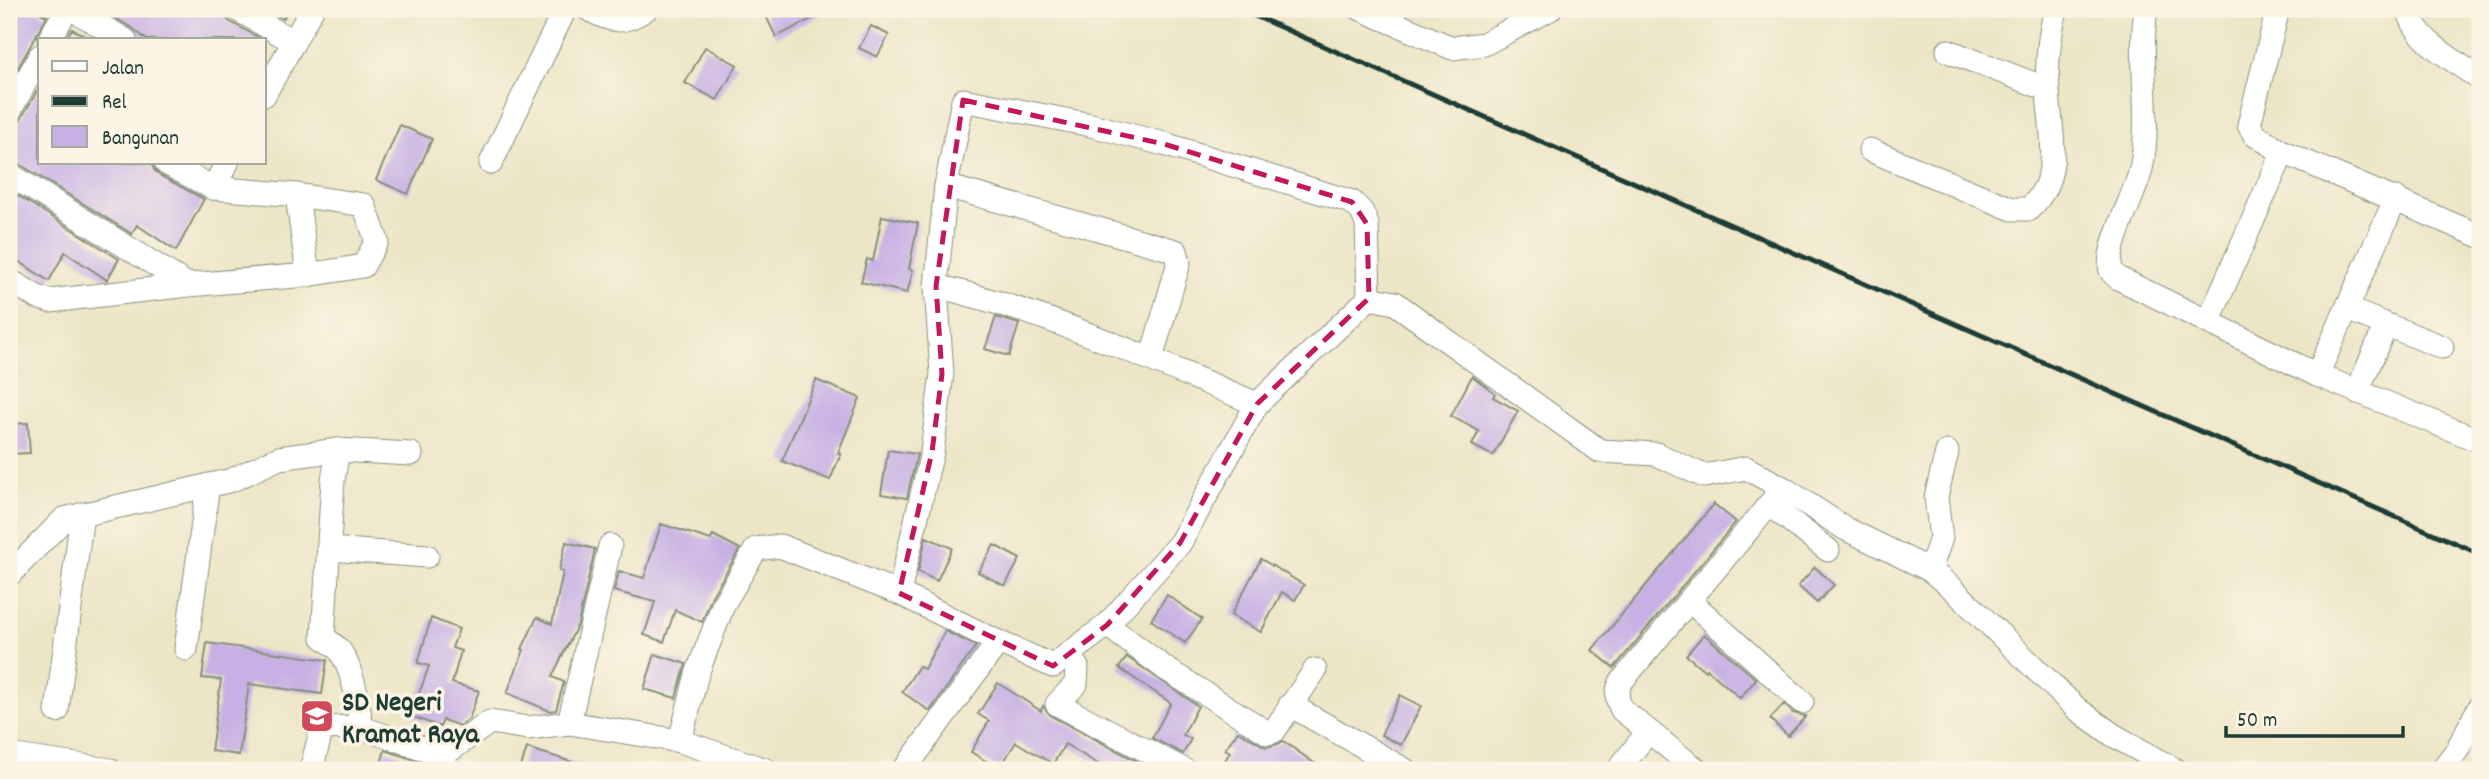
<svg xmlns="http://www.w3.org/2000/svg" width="2489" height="779" viewBox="0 0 2489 779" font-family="Dekko,sans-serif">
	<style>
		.building { fill: #c7b1e4 }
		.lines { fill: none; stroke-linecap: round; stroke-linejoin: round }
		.street-casing { stroke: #86917d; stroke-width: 25 }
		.street { stroke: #fff; stroke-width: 23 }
		.rail { stroke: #1f3d34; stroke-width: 5 }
		.marked { fill: none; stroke: #c2185b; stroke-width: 5; stroke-dasharray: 14 9; stroke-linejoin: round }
		.labels { text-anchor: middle; stroke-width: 7; stroke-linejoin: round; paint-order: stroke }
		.poi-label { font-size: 28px; font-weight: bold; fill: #1f3d34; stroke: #fcf5e5; text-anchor: start }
	</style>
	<rect width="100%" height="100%" fill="#fcf5e5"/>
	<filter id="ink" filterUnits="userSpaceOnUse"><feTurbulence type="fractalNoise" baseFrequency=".0143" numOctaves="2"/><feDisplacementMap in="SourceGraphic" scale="14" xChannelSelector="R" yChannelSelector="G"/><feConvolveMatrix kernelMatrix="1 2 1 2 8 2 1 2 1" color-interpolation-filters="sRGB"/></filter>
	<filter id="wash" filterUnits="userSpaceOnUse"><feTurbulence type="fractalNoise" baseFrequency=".00686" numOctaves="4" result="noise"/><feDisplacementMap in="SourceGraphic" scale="28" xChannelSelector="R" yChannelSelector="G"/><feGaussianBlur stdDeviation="1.57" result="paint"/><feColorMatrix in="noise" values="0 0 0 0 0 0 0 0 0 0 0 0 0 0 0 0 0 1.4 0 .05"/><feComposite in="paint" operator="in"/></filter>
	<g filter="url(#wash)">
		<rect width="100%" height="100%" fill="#ece5c6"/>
		<g id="blocks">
			<g class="building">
				<polygon points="9,9 32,9 47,16 9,84"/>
				<polygon points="100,9 223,9 225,15 229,21 263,40 147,40 132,28"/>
				<polygon points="265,9 289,9 283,19"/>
				<polygon points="776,9 831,9 776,37 765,14"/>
				<polygon points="871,26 889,35 877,57 859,48"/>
				<polygon points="72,29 93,40 65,40"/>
				<polygon points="705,47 737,65 717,100 685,83"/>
				<polygon points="37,91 40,93 40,163 152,163 154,170 159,175 204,199 176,251 137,225 132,234 16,162 9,160 9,126 16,124 21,119"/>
				<polygon points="400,125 432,139 408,194 376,180"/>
				<polygon points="9,190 119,259 107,280 65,252 49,281 9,255"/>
				<polygon points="882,216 918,223 909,269 913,270 907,293 861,282 867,259 873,261"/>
				<polygon points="996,317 1019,324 1009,356 985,349"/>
				<polygon points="1472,376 1495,393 1493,397 1518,411 1493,456 1472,445 1479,431 1451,416"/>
				<polygon points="816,380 860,398 838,453 841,454 830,480 782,461"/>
				<polygon points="28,423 30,453 9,454 9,424"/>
				<polygon points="888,450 917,454 907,498 881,494"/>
				<polygon points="1714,504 1736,522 1614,668 1592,650"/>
				<polygon points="661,524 711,540 713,535 740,549 712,596 702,622 675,610 664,642 644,635 655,602 614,591 619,571 644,578"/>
				<polygon points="926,537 952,548 937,581 918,572"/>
				<polygon points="566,542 595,549 578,624 552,677 564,682 556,710 550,711 507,693 524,650 522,649 537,617 552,624 563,572 559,571"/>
				<polygon points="994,545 1020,559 1005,586 978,572"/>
				<polygon points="1261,559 1304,585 1295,600 1282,592 1261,632 1231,615"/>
				<polygon points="1815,567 1834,585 1817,603 1798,586"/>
				<polygon points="1167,595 1202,619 1185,643 1151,620"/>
				<polygon points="431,618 459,629 452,648 461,651 452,683 479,691 469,719 460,726 443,720 440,727 411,716 429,666 418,663"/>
				<polygon points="945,631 976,646 930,711 902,692 919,666 924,669"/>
				<polygon points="1704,634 1756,679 1740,698 1707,669 1705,671 1686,655"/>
				<polygon points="207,643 327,660 322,694 249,684 239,755 211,751 221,680 202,678"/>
				<polygon points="655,654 686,664 676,698 644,689"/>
				<polygon points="1127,657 1198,706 1183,735 1191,739 1183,754 1152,738 1171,703 1119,668"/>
				<polygon points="998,683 1041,711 1043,706 1051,716 1154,770 1108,770 1065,744 1053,764 1016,742 999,769 971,752 989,721 978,714"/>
				<polygon points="1400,695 1421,706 1401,745 1381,735"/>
				<polygon points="1784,704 1793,713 1806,716 1788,736 1770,719"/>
				<polygon points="1238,731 1266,747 1278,744 1283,741 1324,770 1219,770 1230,752 1225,749"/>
				<polygon points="527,748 585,766 584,770 520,770"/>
				<polygon points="385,750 439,768 446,769 454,765 456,765 455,770 379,770"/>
			</g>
		</g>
	</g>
	<g filter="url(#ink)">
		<use href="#blocks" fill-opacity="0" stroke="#86917d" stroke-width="2"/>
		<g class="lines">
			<g class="street-casing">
				<g id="street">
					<polyline points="72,9 125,40"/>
					<polyline points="237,9 294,42"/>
					<path d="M588,9C611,22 624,25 646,9"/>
					<polyline points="1361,9 1452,48 1484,44 1550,9"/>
					<path d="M2146,9C2138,63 2152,116 2141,169C2135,196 2105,247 2111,271L2118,278L2317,375"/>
					<path d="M2409,9C2413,40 2456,61 2480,79"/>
					<polyline points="49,40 67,9"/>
					<polyline points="1948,51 2047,89"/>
					<polyline points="264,95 312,9"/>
					<polyline points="9,112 40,56"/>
					<path d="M1870,150L2012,209H2029C2065,175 2050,134 2048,91C2046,62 2049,36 2056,9"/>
					<polyline points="2283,152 2480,236"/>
					<polyline points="166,163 213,188 297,195"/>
					<polyline points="491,163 565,9"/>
					<polyline points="9,174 188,285"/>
					<polyline points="946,186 1176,251 1179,262 1151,359"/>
					<polyline points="213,188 227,163"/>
					<polyline points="2396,198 2317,375 2480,441"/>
					<polyline points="9,280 37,297 50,301 188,285 308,275 297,195 364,205 377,241 363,266 308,275"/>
					<path d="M936,286C1047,312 1152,360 1257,404"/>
					<polyline points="2347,309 2442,347"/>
					<polyline points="2208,322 2283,152 2255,135 2249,125 2278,9"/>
					<polyline points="2357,392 2386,325"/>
					<polyline points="338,450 411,454"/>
					<polyline points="1770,505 1828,550"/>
					<polyline points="329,549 427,556"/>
					<polyline points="1930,570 1941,538 1936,497 1947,452"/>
					<path d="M9,575L64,519L232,480L279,458L338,450L333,480L323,637C328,641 336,646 340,651C351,667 362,708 359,727"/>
					<polyline points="899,593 932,452 942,374 936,286 946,186 963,100 1091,125 1164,144 1352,202 1362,212 1367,224 1369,298"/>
					<polyline points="1690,601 1802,702"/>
					<polyline points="1107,625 1166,669 1268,733 1274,731 1315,670"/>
					<polyline points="186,649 208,485"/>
					<polyline points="1067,655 1077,667 1076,684 1057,704 1184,770"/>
					<polyline points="1290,705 1405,770"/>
					<polyline points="57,711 82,514"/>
					<polyline points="569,723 610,546"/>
					<polyline points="680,741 697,674 724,603 756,549 780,546 899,593 998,642 1053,666 1107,625 1180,543 1257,404 1369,298 1395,303 1600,451 1656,454 1704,476 1746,468 1783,488 1846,529 1930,570 1952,588 2077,709 2113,735 2175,770"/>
					<polyline points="9,755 110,770"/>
					<polyline points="311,770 322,728 359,727 443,755 490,722 528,728 569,723 680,741 766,770"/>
					<polyline points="904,770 998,642"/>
					<polyline points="1618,770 1648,732"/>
					<path d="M1697,770L1622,710C1616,699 1616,693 1621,682L1783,488"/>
					<polyline points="2442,770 2457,750 2480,706"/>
				</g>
			</g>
			<use href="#street" class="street"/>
			<polyline class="rail" points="1239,9 2480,554"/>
		</g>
	</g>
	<path class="marked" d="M963,100L1164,144L1352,202L1367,224L1369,298L1257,404L1180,543L1107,625L1053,666L899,593L932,452L942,374L936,286Z"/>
	<defs>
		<g id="school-square" transform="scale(1.75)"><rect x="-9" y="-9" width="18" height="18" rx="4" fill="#d1495b" stroke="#fcf5e5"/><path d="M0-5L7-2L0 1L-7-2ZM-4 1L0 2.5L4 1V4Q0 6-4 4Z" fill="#fff"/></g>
	</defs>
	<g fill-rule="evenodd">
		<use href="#school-square" x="317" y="716"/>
	</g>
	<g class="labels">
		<g class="poi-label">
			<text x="342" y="710">SD Negeri<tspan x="342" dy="32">Kramat Raya</tspan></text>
		</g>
	</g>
	<rect width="2489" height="779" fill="none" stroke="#fcf5e5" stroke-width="35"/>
	<rect x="38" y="38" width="228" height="126" fill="#fcf5e5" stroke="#a4ab9e" stroke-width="2"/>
	<rect x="52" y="61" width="35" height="10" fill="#ffffff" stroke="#a4ab9e" stroke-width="2"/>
	<text x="102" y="74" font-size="21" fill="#1f3d34">Jalan</text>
	<rect x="52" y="96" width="35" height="10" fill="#1f3d34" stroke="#a4ab9e" stroke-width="2"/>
	<text x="102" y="108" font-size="21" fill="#1f3d34">Rel</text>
	<rect x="52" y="126" width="35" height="21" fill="#c7b1e4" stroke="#a4ab9e" stroke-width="2"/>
	<text x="102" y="144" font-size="21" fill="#1f3d34">Bangunan</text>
	<path d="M2226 726v10h177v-10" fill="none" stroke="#1f3d34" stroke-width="3.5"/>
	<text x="2237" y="726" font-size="21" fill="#1f3d34" stroke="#fcf5e5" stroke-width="5" paint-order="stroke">50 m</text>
</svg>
